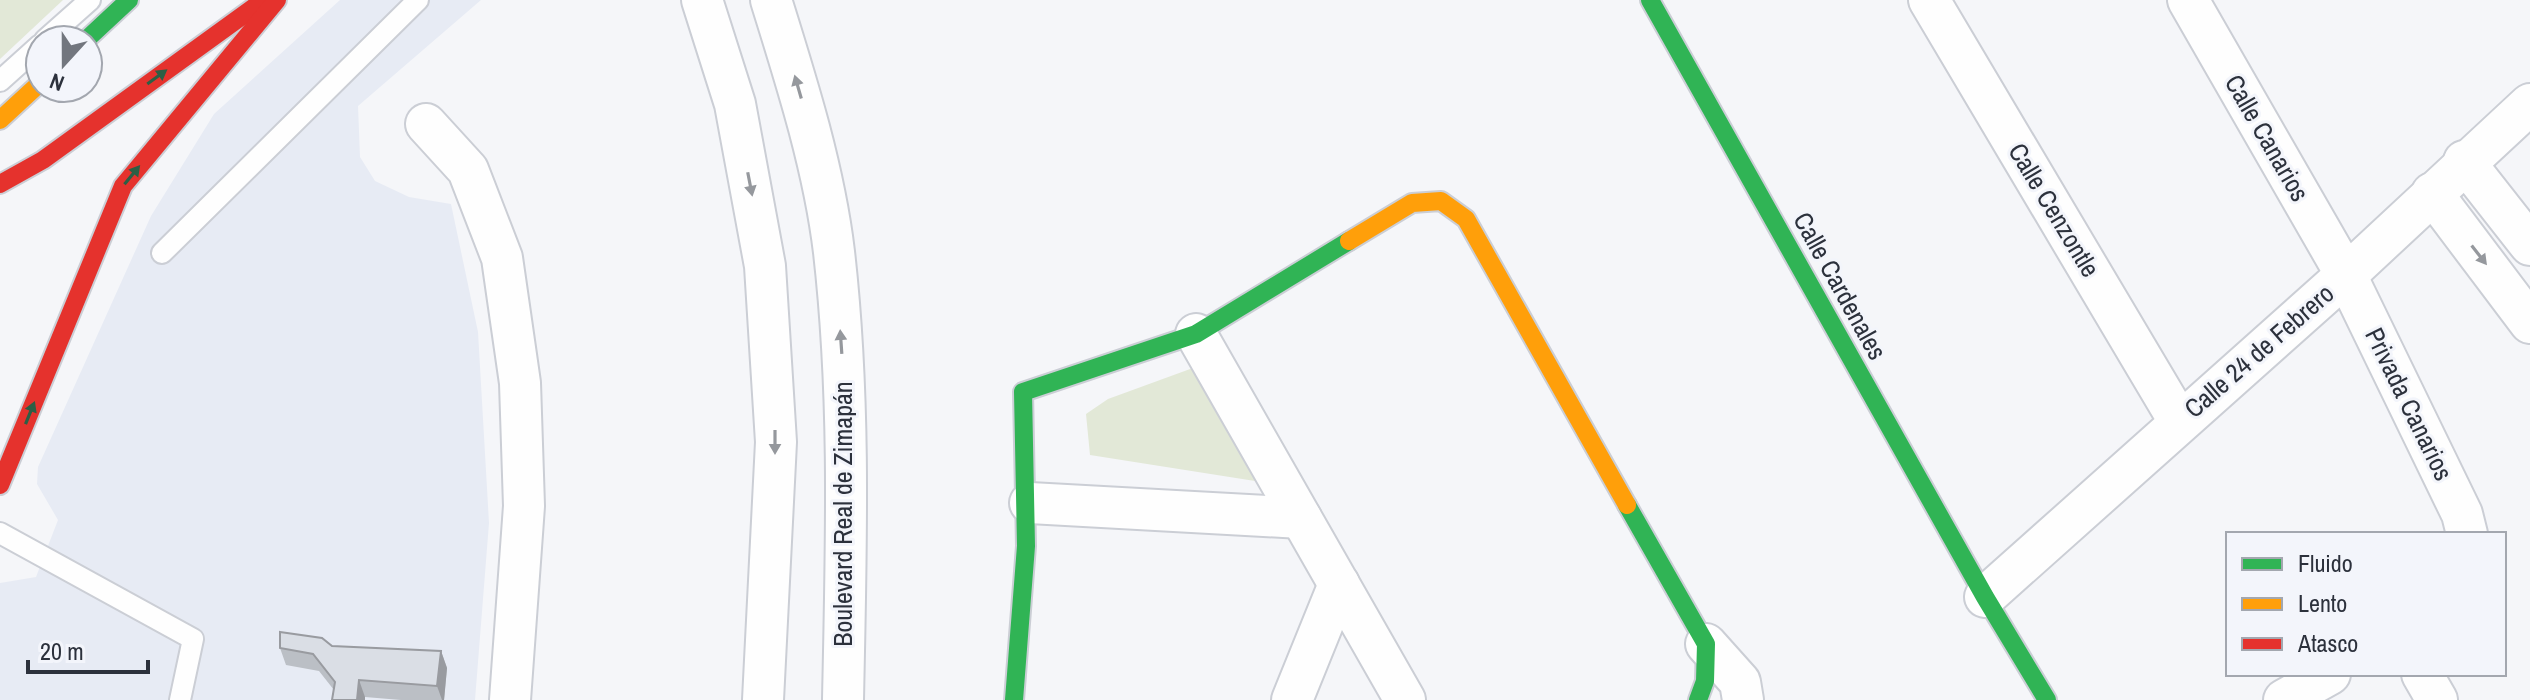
<svg xmlns="http://www.w3.org/2000/svg" width="2530" height="700" viewBox="0 0 2530 700" font-family="'Archivo Narrow',sans-serif">
	<style>
		.built { fill: #e7ebf4 }
		.green { fill: #e2e8d7 }
		.lines { fill: none; stroke-linecap: round; stroke-linejoin: round }
		.lane-casing { stroke: #cbced5; stroke-width: 24 }
		.street-casing { stroke: #cbced5; stroke-width: 44 }
		.fast-casing { stroke: #cbced5; stroke-width: 22 }
		.slow-casing { stroke: #cbced5; stroke-width: 22 }
		.jam-casing { stroke: #cbced5; stroke-width: 22 }
		.lane { stroke: #fefefe; stroke-width: 20 }
		.street { stroke: #fefefe; stroke-width: 40 }
		.fast { stroke: #30b455; stroke-width: 18 }
		.slow { stroke: #ff9f0a; stroke-width: 18 }
		.jam { stroke: #e5322d; stroke-width: 18 }
		.wall { fill: #bbbfc5 }
		.shaded-wall { fill: #999ba0 }
		.building { fill: #dadee5; stroke: #999ba0; stroke-width: 2 }
		.oneway { fill: #2d5f45 }
		.oneway2 { fill: #95989d }
		.labels { text-anchor: middle; stroke-width: 6; stroke-linejoin: round; paint-order: stroke }
		.street-label { font-size: 26px; fill: #2c313c; stroke: #f3f5fb }
	</style>
	<rect width="100%" height="100%" fill="#f5f6f9"/>
	<polygon class="built" points="340,0 481,0 358,106 360,157 375,181 409,197 451,204 478,332 489,523 475,700 0,700 0,583 36,577 58,520 37,484 38,467 151,216 214,114"/>
	<g class="green">
		<polygon points="0,0 63,0 0,59"/>
		<polygon points="1223,357 1285,475 1255,481 1090,455 1086,414 1108,399"/>
	</g>
	<g class="lines">
		<g class="lane-casing">
			<g id="lane">
				<polyline points="45,40 90,0"/>
				<polyline points="0,81 40,45"/>
				<polyline points="162,253 418,0"/>
				<polyline points="0,533 193,639 180,700"/>
			</g>
		</g>
		<g class="street-casing">
			<g id="street">
				<polyline points="702,0 735,104 765,266 776,442 763,700"/>
				<path d="M771,0C796,80 824,168 834,252C851,401 846,550 843,700"/>
				<polyline points="1929,0 2179,421"/>
				<polyline points="2188,0 2346,275 2462,514 2467,534"/>
				<polyline points="426,124 468,170 502,258 520,383 524,506 510,700"/>
				<polyline points="2464,161 2530,245"/>
				<polyline points="2432,193 2530,323"/>
				<polyline points="1196,334 1405,700"/>
				<polyline points="1030,503 1301,518"/>
				<polyline points="1985,597 2346,275 2530,104"/>
				<polyline points="1706,644 1740,682 1743,700"/>
				<polyline points="2422,674 2437,700"/>
				<polyline points="1292,700 1339,584"/>
				<polyline points="2284,700 2330,674"/>
			</g>
		</g>
		<g class="fast-casing">
			<g id="fast">
				<polyline points="1650,0 1985,597 2047,700"/>
				<polyline points="86,40 129,0"/>
				<polyline points="1627,505 1706,644 1705,681 1698,700"/>
				<polyline points="1014,700 1026,546 1023,392 1196,334 1349,241"/>
			</g>
		</g>
		<g class="slow-casing">
			<g id="slow">
				<polyline points="0,120 40,83"/>
				<polyline points="1349,241 1412,203 1441,201 1466,219 1627,505"/>
			</g>
		</g>
		<g class="jam-casing">
			<g id="jam">
				<polyline points="0,184 43,160 264,0"/>
				<polyline points="0,485 123,186 277,0"/>
			</g>
		</g>
		<use href="#lane" class="lane"/>
		<use href="#street" class="street"/>
		<use href="#fast" class="fast"/>
		<use href="#slow" class="slow"/>
		<use href="#jam" class="jam"/>
	</g>
	<polygon class="wall" points="332,646 441,651 447,668 444,700 401,700 365,697 365,700 332,700 334,690 319,671 286,665 280,648"/>
	<g class="shaded-wall">
		<polygon points="441,651 447,668 444,700 442,700 437,686"/>
		<polygon points="359,680 365,697 365,700 357,700"/>
	</g>
	<polygon class="building" points="280,632 322,638 332,646 441,651 437,686 359,680 357,700 332,700 335,682 313,654 280,648"/>
	<defs><path id="oneway-solid" d="M-6-.8H1V-3.2L6.5 0L1 3.2V.8H-6Z" transform="scale(2)"/></defs>
	<g class="oneway">
		<use href="#oneway-solid" transform="translate(157 77) rotate(-36)"/>
		<use href="#oneway-solid" transform="translate(132 175) rotate(-51)"/>
		<use href="#oneway-solid" transform="translate(30 413) rotate(-68)"/>
	</g>
	<g class="oneway2">
		<use href="#oneway-solid" transform="translate(798 87) rotate(-106)"/>
		<use href="#oneway-solid" transform="translate(750 184) rotate(79)"/>
		<use href="#oneway-solid" transform="translate(2479 255) rotate(52)"/>
		<use href="#oneway-solid" transform="translate(841 342) rotate(-94)"/>
		<use href="#oneway-solid" transform="translate(775 442) rotate(90)"/>
	</g>
	<g class="labels">
		<g class="street-label">
			<text transform="translate(2267 138) rotate(60)" y="9">Calle Canarios</text>
			<text transform="translate(2054 210) rotate(59)" y="9">Calle Cenzontle</text>
			<text transform="translate(1840 286) rotate(61)" y="9">Calle Cardenales</text>
			<text transform="translate(2259 351) rotate(-41)" y="9">Calle 24 de Febrero</text>
			<text transform="translate(2409 404) rotate(64)" y="9">Privada Canarios</text>
			<text transform="translate(843 514) rotate(-90)" y="9">Boulevard Real de Zimapán</text>
		</g>
	</g>
	<rect x="2226" y="532" width="280" height="144" fill="#f3f5fb" stroke="#a3a7af" stroke-width="2"/>
	<rect x="2242" y="558" width="40" height="12" fill="#30b455" stroke="#a3a7af" stroke-width="2"/>
	<text x="2298" y="572" font-size="24" fill="#2c313c">Fluido</text>
	<rect x="2242" y="598" width="40" height="12" fill="#ff9f0a" stroke="#a3a7af" stroke-width="2"/>
	<text x="2298" y="612" font-size="24" fill="#2c313c">Lento</text>
	<rect x="2242" y="638" width="40" height="12" fill="#e5322d" stroke="#a3a7af" stroke-width="2"/>
	<text x="2298" y="652" font-size="24" fill="#2c313c">Atasco</text>
	<g transform="translate(64 64) rotate(201)"><circle r="38" fill="#f3f5fb" stroke="#a3a7af" stroke-width="2"/>
	<path d="M0-6L14 30L0 20L-14 30Z" fill="#72767e"/>
	<text y="-12" font-size="22" font-weight="bold" text-anchor="middle" fill="#2c313c">N</text>
	</g>
	<path d="M28 660v12h120v-12" fill="none" stroke="#2c313c" stroke-width="4"/>
	<text x="40" y="660" font-size="24" fill="#2c313c" stroke="#f3f5fb" stroke-width="6" paint-order="stroke">20 m</text>
</svg>
